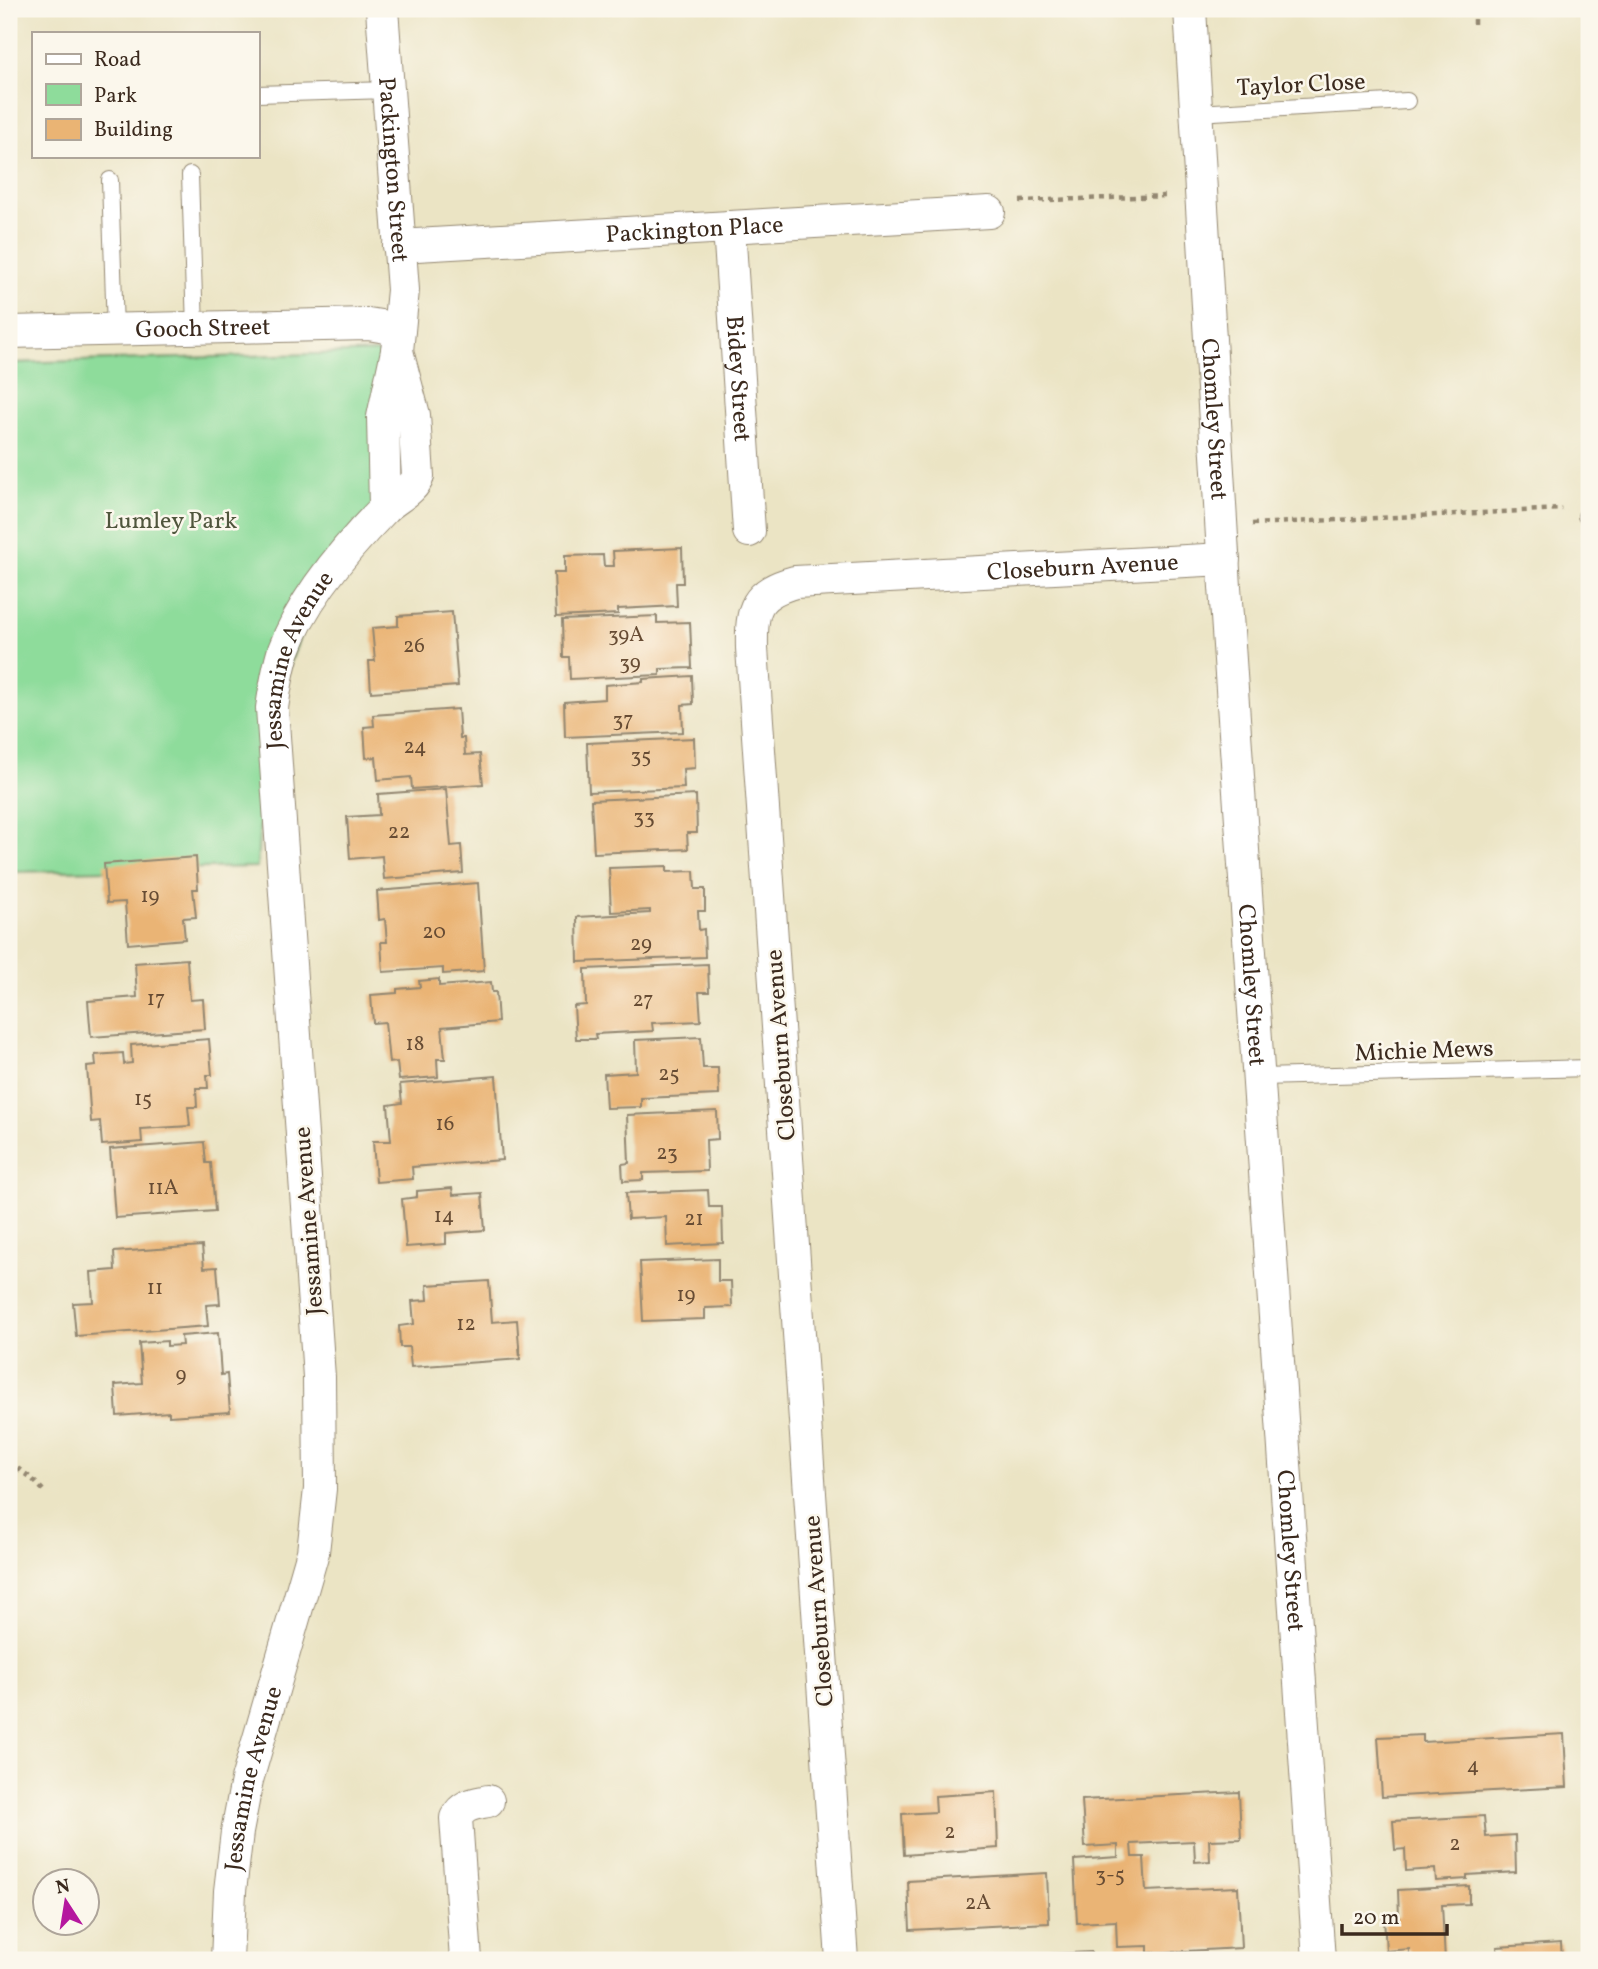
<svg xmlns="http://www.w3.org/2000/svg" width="1598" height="1969" viewBox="0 0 1598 1969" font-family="Vollkorn,serif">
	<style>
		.green { fill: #8edc9b; stroke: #64835c; stroke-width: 2 }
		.building { fill: #eab474 }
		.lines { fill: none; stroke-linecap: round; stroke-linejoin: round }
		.service-casing { stroke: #938771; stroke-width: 18 }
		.minor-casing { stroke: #938771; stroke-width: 34 }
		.path { stroke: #938771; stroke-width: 4.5; stroke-dasharray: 5 5; stroke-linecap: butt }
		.service { stroke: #fff; stroke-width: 16 }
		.minor { stroke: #fff; stroke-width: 32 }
		.labels { text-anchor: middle; stroke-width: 5; stroke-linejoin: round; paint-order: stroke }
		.number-label { font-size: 21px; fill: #674c34 }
		.street-label { font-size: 24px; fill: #3b2a1e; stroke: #fbf7ec }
		.park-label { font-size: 24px; fill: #50563d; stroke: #fbf7ec }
	</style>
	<rect width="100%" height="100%" fill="#fbf7ec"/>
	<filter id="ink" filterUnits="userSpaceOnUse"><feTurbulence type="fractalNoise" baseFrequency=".0143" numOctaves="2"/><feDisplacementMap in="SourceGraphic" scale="14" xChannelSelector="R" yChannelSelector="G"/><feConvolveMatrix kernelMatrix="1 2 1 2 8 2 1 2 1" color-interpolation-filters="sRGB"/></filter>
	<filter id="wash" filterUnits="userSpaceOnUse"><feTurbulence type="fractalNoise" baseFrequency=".00686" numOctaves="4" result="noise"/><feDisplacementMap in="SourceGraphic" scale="28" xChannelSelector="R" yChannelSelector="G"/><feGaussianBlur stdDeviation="1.57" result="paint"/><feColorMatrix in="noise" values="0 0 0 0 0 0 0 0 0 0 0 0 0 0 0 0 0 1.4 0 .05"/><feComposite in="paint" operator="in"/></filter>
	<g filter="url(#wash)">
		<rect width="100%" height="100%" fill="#ebe4c4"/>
		<polygon class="green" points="384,352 404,486 319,584 266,731 257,867 9,872 9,363"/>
		<g id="blocks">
			<g class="building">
				<polygon points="682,548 683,583 676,583 677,606 618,609 618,614 556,617 554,573 565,573 565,556 603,555 604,566 614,566 613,551"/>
				<polygon points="452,612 458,686 371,692 369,661 375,661 372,628 398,626 398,616"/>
				<polygon points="657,616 657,623 690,622 692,668 660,669 660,675 570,679 569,657 563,657 562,620"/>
				<polygon points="692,676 693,704 682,705 683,732 565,737 564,702 605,699 605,685 643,682 643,679"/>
				<polygon points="458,709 460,738 464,738 465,755 480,754 483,784 412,789 411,777 378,780 376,757 366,758 364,727 374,726 373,715"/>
				<polygon points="694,738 695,768 683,769 684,788 589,792 587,743"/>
				<polygon points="446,789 451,846 461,845 463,873 384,879 382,856 350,859 347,817 379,815 378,794"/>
				<polygon points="696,795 697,833 687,833 688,849 594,853 591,800"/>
				<polygon points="196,857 198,889 193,889 196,917 183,918 185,939 128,944 125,902 107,903 104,864"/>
				<polygon points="667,866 667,872 694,871 695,889 705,889 705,911 698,911 699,930 704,929 705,957 578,962 577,917 650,913 650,910 611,912 609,868"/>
				<polygon points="478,883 484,971 443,974 443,968 383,972 381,942 387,942 385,919 379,920 377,891"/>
				<polygon points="187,959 190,1000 203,999 205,1029 91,1037 88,1001 137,997 135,963"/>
				<polygon points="708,964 709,992 699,992 701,1021 652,1023 653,1031 595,1034 596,1039 576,1039 574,1006 586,1005 585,969"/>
				<polygon points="439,979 439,986 491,982 492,992 496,992 498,1022 442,1027 445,1059 437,1059 438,1077 399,1080 397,1062 389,1063 385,1022 373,1023 371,995 397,993 397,989 420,987 419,981"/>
				<polygon points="701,1037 703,1068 718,1068 719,1095 641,1098 641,1107 606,1108 604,1074 636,1072 635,1040"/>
				<polygon points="209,1039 212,1075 207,1075 208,1088 196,1088 197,1107 188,1107 190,1126 141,1129 142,1142 102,1145 100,1121 91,1122 87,1067 96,1066 95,1055 123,1053 124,1064 132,1063 131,1045"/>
				<polygon points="496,1076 502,1160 412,1167 413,1179 376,1182 373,1141 391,1141 388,1105 402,1103 400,1084"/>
				<polygon points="717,1111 718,1139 706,1140 707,1171 643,1173 643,1180 623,1181 622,1164 629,1163 627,1115"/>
				<polygon points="204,1142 206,1163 211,1163 215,1211 115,1218 110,1149"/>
				<polygon points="452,1188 453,1195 482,1193 485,1230 446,1233 446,1244 406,1247 402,1199 417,1197 417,1191"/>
				<polygon points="708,1190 709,1207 722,1207 723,1243 667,1246 666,1217 628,1219 626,1193"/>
				<polygon points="202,1246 204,1268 217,1267 220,1304 206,1305 208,1326 76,1336 73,1303 93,1302 91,1272 115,1270 114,1252"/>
				<polygon points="718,1259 718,1281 731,1281 732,1307 705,1308 705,1319 643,1321 640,1262"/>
				<polygon points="489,1281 492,1322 517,1320 520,1359 411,1367 409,1347 400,1347 399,1326 414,1324 412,1301 428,1300 427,1285"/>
				<polygon points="218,1333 221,1375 227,1374 230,1412 169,1416 169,1412 117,1416 115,1385 142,1383 139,1343 167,1341 167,1346 182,1345 181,1336"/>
				<polygon points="1564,1734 1567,1787 1382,1797 1378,1737 1423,1735 1423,1742"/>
				<polygon points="996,1792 998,1848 904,1855 902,1814 936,1812 935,1796"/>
				<polygon points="1239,1792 1241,1839 1209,1840 1210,1861 1195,1862 1194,1841 1131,1844 1132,1857 1144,1857 1146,1891 1238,1887 1241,1948 1148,1953 1148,1946 1117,1947 1116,1921 1077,1923 1074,1860 1118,1857 1118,1845 1085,1847 1082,1800"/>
				<polygon points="1484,1816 1486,1837 1515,1835 1516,1872 1467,1875 1467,1879 1436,1881 1435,1869 1406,1871 1405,1849 1395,1850 1393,1821"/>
				<polygon points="1047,1873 1049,1923 910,1930 908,1881"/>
				<polygon points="1469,1886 1469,1904 1442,1905 1445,1960 1409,1960 1409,1949 1386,1951 1384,1918 1399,1917 1398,1890"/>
				<polygon points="1561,1943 1562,1960 1498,1960 1497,1947"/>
				<polygon points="1091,1952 1091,1960 966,1960 966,1958"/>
			</g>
		</g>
	</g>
	<g filter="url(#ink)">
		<use href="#blocks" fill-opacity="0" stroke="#938771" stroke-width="2"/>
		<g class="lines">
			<g class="service-casing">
				<g id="service">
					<polyline points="257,94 388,90"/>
					<polyline points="1196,113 1407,101"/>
					<polyline points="190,175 195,328"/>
					<polyline points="110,180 115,330"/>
					<polyline points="1586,516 1589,515"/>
					<polyline points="1259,1077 1589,1068"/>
				</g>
			</g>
			<g class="minor-casing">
				<g id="minor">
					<path id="s1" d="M382,9L403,290L397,351L383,417L385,507"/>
					<path id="s2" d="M1190,9L1225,587L1319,1960"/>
					<path id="s3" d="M729,227L749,531"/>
					<path id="s4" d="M399,246L989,212"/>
					<path id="s5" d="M9,332L368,324L399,329"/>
					<path id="s6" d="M227,1960L230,1891L237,1832L247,1780L313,1552L320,1489L319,1377L272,708C275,688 278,668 284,650C303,598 346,548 384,509C394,498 414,491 418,476L414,415L397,351"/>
					<path d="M466,1960L456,1818C463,1804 474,1804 488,1801"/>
					<path id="s7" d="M842,1960L752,648C751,608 755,593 795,582L1224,559"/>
				</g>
			</g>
			<g class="path">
				<polyline points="1474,9 1474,27"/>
				<polyline points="1020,201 1168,196"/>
				<polyline points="1252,524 1562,509"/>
				<polyline points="9,1462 30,1477 43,1490"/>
			</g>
			<use href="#service" class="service"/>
			<use href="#minor" class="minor"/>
		</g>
	</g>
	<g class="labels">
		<g class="number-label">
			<text x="626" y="641">39A</text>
			<text x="414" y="652">26</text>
			<text x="630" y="669">39</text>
			<text x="623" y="726">37</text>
			<text x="415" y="753">24</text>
			<text x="641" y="762">35</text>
			<text x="644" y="823">33</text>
			<text x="399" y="838">22</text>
			<text x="150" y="902">19</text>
			<text x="434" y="938">20</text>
			<text x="641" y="950">29</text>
			<text x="156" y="1005">17</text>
			<text x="643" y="1006">27</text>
			<text x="415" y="1050">18</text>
			<text x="669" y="1080">25</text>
			<text x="143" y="1105">15</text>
			<text x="445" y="1130">16</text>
			<text x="667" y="1159">23</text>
			<text x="163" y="1194">11A</text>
			<text x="444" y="1222">14</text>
			<text x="694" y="1225">21</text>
			<text x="155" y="1294">11</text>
			<text x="686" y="1301">19</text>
			<text x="466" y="1330">12</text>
			<text x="181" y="1381">9</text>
			<text x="1473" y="1772">4</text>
			<text x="950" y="1838">2</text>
			<text x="1455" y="1850">2</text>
			<text x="1110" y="1881">3-5</text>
			<text x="978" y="1909">2A</text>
		</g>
		<g class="street-label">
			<text transform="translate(1301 84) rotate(-3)" y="8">Taylor Close</text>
			<text dy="8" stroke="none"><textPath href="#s1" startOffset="161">Packington Street</textPath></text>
			<text dy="8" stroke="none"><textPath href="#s4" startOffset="296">Packington Place</textPath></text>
			<text dy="8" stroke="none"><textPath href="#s5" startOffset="194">Gooch Street</textPath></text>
			<text dy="8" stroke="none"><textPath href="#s3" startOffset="152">Bidey Street</textPath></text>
			<text dy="8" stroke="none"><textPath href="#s2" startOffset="411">Chomley Street</textPath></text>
			<text dy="8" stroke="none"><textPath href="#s7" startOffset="1692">Closeburn Avenue</textPath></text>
			<text dy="8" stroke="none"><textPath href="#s6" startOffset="1318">Jessamine Avenue</textPath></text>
			<text dy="8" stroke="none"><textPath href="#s2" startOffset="978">Chomley Street</textPath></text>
			<text transform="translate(780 1045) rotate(-94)" y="8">Closeburn Avenue</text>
			<text transform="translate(1424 1050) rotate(-2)" y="8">Michie Mews</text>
			<text transform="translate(308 1221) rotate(-94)" y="8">Jessamine Avenue</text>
			<text dy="8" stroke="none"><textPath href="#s2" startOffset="1545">Chomley Street</textPath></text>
			<text transform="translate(818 1611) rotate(-94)" y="8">Closeburn Avenue</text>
			<text dy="8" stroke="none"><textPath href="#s6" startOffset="184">Jessamine Avenue</textPath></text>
		</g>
		<g class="park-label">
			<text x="171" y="528">Lumley Park</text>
		</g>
	</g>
	<rect width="1598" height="1969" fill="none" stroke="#fbf7ec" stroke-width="35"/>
	<rect x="32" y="32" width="228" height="126" fill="#fbf7ec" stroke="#aea59a" stroke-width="2"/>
	<rect x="46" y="54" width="35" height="10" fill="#ffffff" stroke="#aea59a" stroke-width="2"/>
	<text x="94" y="66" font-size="21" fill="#3b2a1e">Road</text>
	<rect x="46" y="84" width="35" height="21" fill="#8edc9b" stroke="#aea59a" stroke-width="2"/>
	<text x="94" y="102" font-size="21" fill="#3b2a1e">Park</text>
	<rect x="46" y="119" width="35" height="21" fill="#eab474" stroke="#aea59a" stroke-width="2"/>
	<text x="94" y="136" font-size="21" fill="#3b2a1e">Building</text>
	<g transform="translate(66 1902) rotate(348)"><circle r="33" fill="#fbf7ec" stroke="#aea59a" stroke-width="2"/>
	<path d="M0-5L12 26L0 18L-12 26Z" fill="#b5179e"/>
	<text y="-10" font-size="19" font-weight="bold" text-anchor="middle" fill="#3b2a1e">N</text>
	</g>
	<path d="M1342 1924v10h105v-10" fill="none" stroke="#3b2a1e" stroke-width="3.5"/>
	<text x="1353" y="1924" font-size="21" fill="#3b2a1e" stroke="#fbf7ec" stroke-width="5" paint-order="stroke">20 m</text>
</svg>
